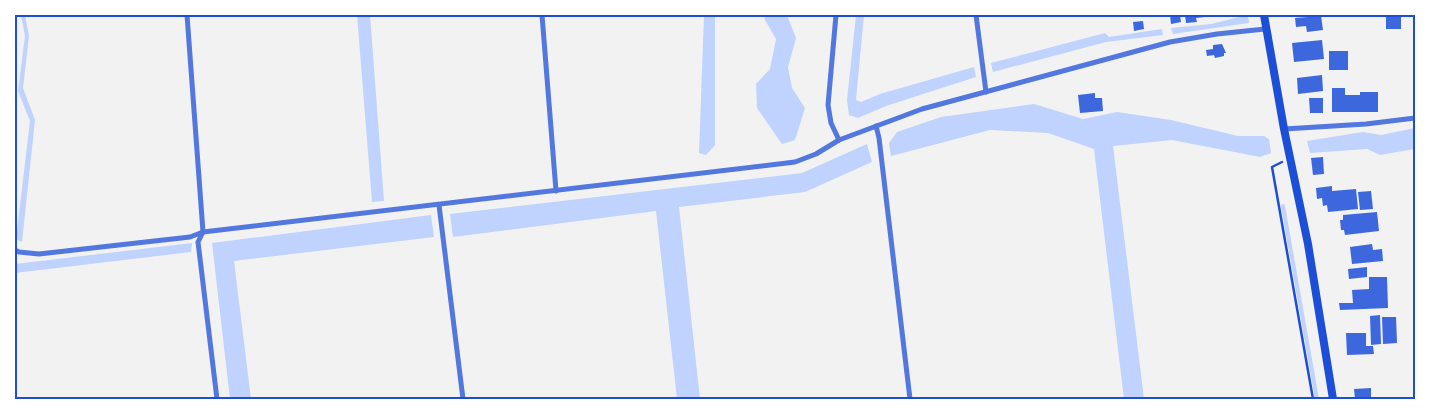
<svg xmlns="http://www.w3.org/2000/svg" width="1430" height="414" viewBox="0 0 1430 414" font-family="'Noto Serif',serif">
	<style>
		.water { fill: #bfd3fe }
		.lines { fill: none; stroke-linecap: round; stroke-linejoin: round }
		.stream { stroke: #bfd3fe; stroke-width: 4 }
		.building { fill: #3d67dc }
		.path { stroke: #1d4ed8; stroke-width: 2.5 }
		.minor { stroke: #5277de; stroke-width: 5 }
		.secondary { stroke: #1d4ed8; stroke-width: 8 }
		.neatline { fill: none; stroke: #1d4ed8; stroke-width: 2 }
	</style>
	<rect width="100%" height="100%" fill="#f2f2f2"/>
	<g class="water">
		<polygon points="21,15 25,15 29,36 23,88 35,120 22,242 16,239 30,121 18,91 25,36"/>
		<polygon points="357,15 370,15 384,201 372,202"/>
		<polygon points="704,15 715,15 715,145 706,155 699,153"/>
		<polygon points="764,15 787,15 796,38 788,67 792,88 805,108 795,140 782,144 757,108 756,84 770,69 776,39 765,20"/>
		<polygon points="856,15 864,15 856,100 861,102 880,94 974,67 976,77 886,106 858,118 849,115 847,100"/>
		<polygon points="1248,15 1249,23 1173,34 1171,28 1211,24"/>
		<polygon points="1162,29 1163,35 1106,42 993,72 991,63 1105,33 1109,37"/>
		<polygon points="1034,104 1083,119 1117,112 1171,120 1238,136 1264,136 1269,139 1271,153 1260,157 1172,140 1113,146 1144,399 1124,399 1094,149 1048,133 990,130 891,156 889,143 897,132 941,117"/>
		<polygon points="1415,128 1415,149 1380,155 1367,149 1310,153 1307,141 1363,132 1381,135"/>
		<polygon points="867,144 872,162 805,192 679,207 700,399 677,399 656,211 453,237 450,214 802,173"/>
		<polygon points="431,215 434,237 234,261 251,399 230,399 212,243"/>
		<polygon points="192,243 191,252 15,273 15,264"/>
	</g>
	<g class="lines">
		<polyline class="stream" points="1283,206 1317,399"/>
	</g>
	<g class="building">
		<polygon points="1170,15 1180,15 1181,22 1171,24"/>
		<polygon points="1185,15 1204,15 1205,17 1196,18 1197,22 1186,23"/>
		<polygon points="1321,16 1323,30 1307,32 1306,26 1296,27 1295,18"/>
		<rect x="1386" y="17" width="15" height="12"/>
		<polygon points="1143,21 1144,29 1134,31 1133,22"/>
		<polygon points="1322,40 1324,59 1294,62 1292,43"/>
		<polygon points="1222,44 1226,53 1224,53 1224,56 1215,58 1214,55 1207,56 1206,50 1213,49 1213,45"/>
		<rect x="1329" y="51" width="19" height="19"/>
		<polygon points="1322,75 1323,91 1298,94 1297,78"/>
		<polygon points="1332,88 1345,88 1345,95 1360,95 1360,92 1378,92 1378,112 1332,112"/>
		<polygon points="1095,93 1095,98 1102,98 1103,111 1080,113 1078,95"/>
		<polygon points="1309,98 1323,98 1323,113 1310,113"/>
		<polygon points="1323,157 1324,174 1313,175 1311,158"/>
		<polygon points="1332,186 1332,191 1356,189 1358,209 1328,212 1327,205 1323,206 1322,198 1317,199 1316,188"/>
		<polygon points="1371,191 1373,209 1360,210 1358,192"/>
		<polygon points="1377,212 1379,231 1345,235 1344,230 1341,230 1340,220 1343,220 1343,215"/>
		<polygon points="1372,244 1373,250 1382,249 1383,261 1352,264 1350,247"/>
		<polygon points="1367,267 1367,277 1349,279 1348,269"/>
		<polygon points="1369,277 1387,277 1388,308 1340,310 1339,303 1353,303 1352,290 1369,289"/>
		<polygon points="1380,315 1381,344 1371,345 1370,316"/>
		<polygon points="1382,317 1396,317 1397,343 1383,344"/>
		<polygon points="1346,333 1366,333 1366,346 1373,346 1374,354 1347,355"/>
		<polygon points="1371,388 1371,399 1355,399 1354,389"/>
	</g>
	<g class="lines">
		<polyline class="path" points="1282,162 1272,167 1313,399"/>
		<g class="minor">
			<polyline points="187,15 203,232 198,242 217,399"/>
			<polyline points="542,15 556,191"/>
			<polyline points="836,15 828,105 831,123 839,140"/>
			<polyline points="976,15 986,92"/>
			<polyline points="876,126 879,138 910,399"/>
			<polyline points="1284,129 1366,124 1415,118"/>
			<polyline points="439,205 463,399"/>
			<polyline points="15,250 19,252 39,254 190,237 203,232 795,162 816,154 839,140 922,109 1170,42 1217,34 1265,29"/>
		</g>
		<polyline class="secondary" points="1264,15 1284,129 1308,244 1333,399"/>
	</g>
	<rect width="1430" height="414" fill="none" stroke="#ffffff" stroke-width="32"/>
	<rect x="16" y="16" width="1398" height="382" class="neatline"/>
</svg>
